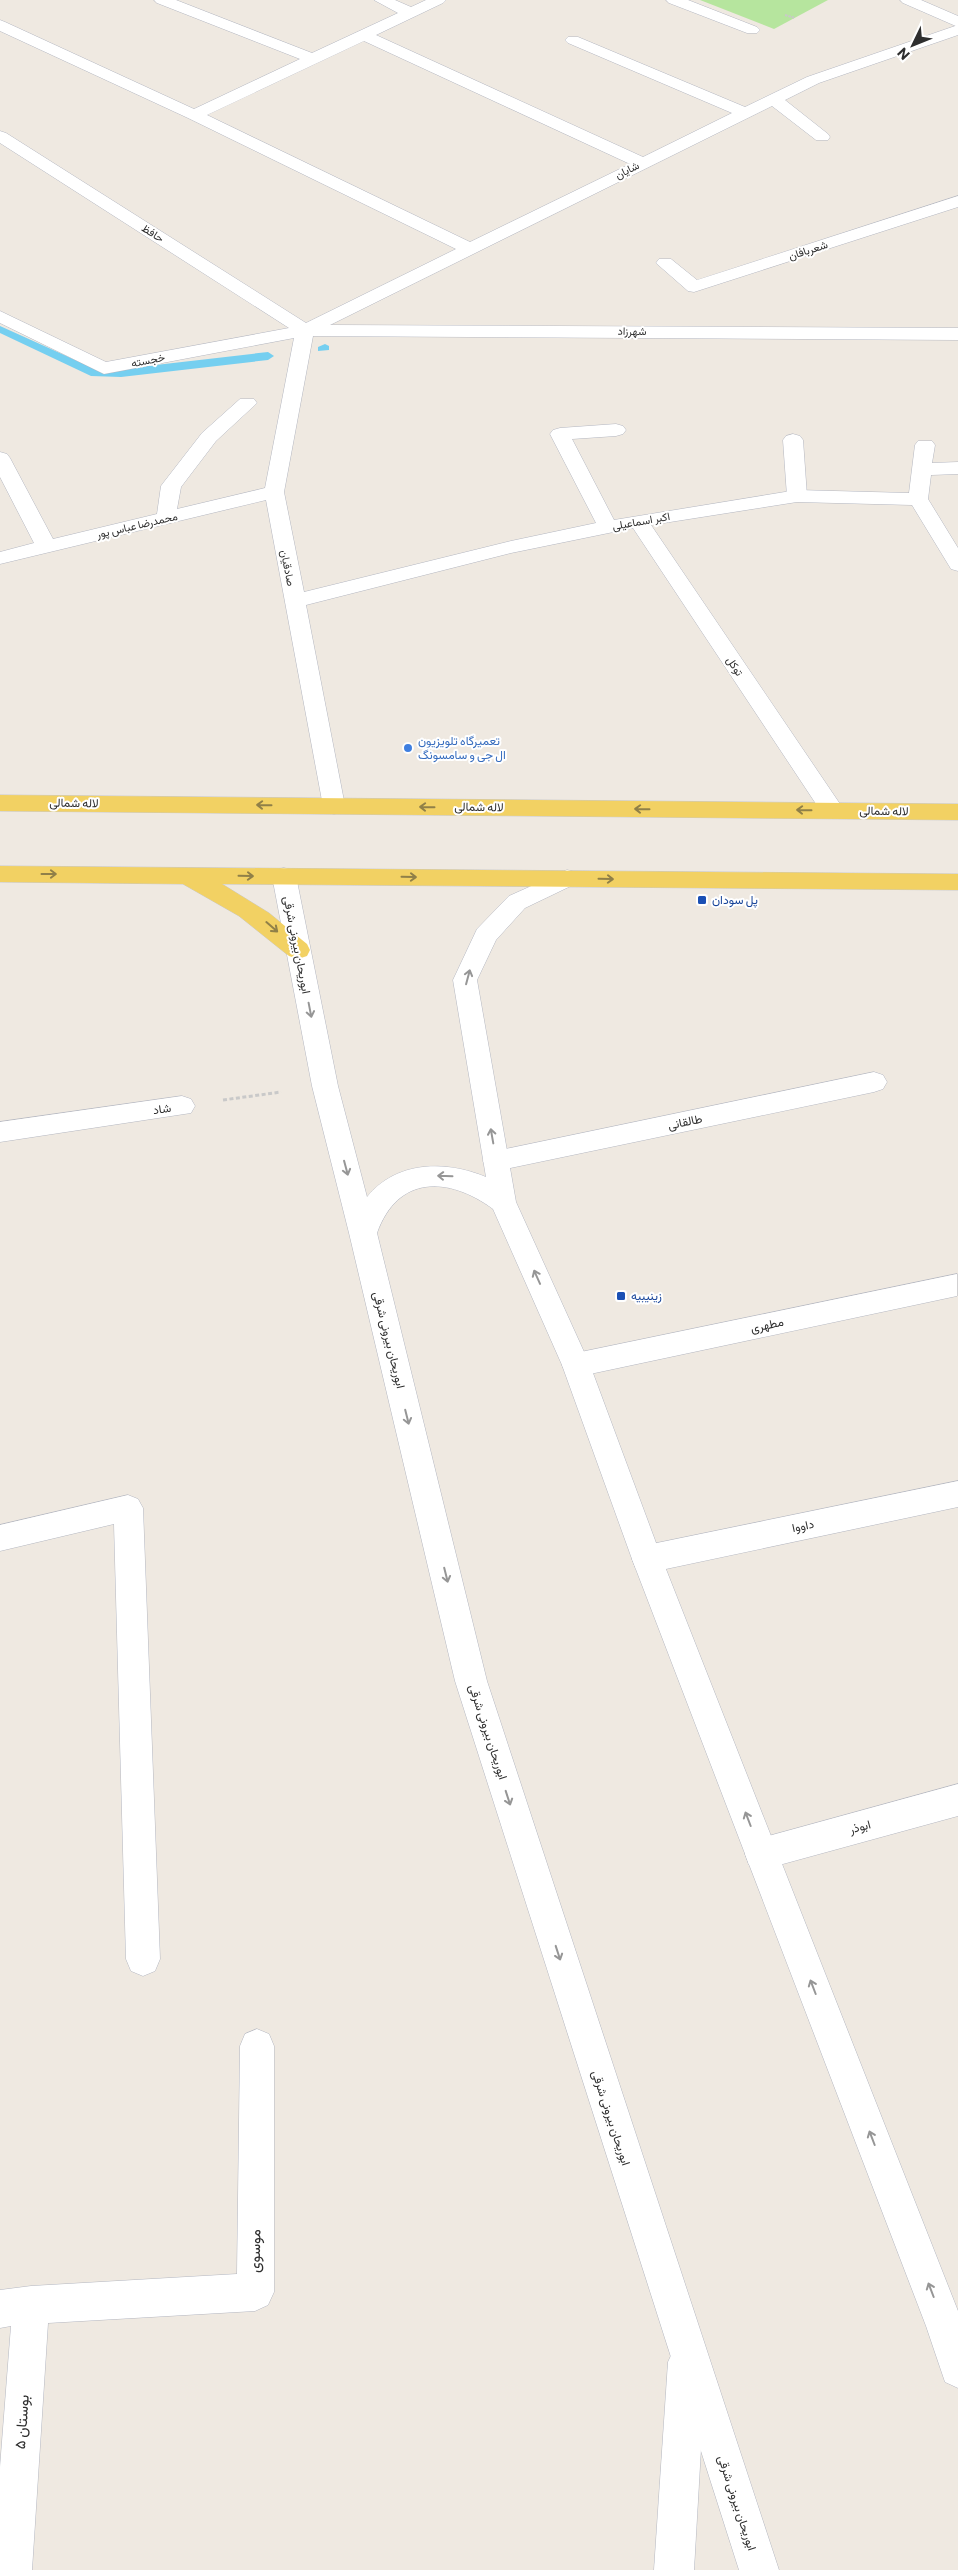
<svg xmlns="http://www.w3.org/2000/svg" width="958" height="2570" viewBox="0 0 958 2570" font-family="Commissioner,Vazirmatn,sans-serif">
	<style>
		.green { fill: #b6e59e }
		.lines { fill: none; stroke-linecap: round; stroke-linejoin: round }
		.stream { fill: #75cff0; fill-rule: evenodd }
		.lane-casing { stroke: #b4b7c1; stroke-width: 1 }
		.street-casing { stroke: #b4b7c1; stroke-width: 1 }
		.secondary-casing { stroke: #b4b7c1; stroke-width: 1 }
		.primary-casing { stroke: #c9c9c9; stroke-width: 1 }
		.path-far1 { stroke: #c9c9c9; stroke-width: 2; stroke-dasharray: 2.5 1; stroke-linecap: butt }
		.path { stroke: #c9c9c9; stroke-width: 3; stroke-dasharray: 4 2.5; stroke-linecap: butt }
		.lane { fill: #fff; fill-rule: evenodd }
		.street { fill: #fff; fill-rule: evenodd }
		.secondary { fill: #fff; fill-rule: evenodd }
		.primary { fill: #f2d163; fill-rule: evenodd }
		.oneway { stroke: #908048 }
		.oneway2 { stroke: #969696 }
		.shop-dot { fill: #3f7fe0; stroke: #fff; stroke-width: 2 }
		.transit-dot { fill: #1a4fb4; stroke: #fff; stroke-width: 2 }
		.labels { text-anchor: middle; stroke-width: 4; stroke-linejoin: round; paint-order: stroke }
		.far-street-label { font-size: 11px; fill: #2e2e2e; stroke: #fff }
		.shop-label { font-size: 12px; fill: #366cbe; stroke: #fff; text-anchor: start }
		.street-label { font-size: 12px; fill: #2e2e2e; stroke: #fff }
		.transit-label { font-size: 12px; fill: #164399; stroke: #fff; text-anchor: start }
		.near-street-label { font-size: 15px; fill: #2e2e2e; stroke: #fff }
	</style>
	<rect width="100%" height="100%" fill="#efe9e1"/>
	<polygon class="green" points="700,0 828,0 774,29"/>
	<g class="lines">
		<g class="stream">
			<polygon points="0,326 93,368 121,369 268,352 274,356 268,360 121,377 91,376 0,333"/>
			<polygon points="325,344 329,346 329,350 318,351 318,347"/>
		</g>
		<g class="lane-casing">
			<polygon id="lane" points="793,434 800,436 803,440 807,496 804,500 790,500 787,496 783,440 786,436"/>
		</g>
		<g class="street-casing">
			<g id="street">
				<path d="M154,0H176L312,53L398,13L374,0H395L411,7L426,0H446L443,3L376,35L643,157L732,113L568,43L565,40L568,37H578L745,107L807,77L958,25V35L819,83L785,100L828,134L830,137L828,140H816L772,106L330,325L958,328V340L313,336L284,492L304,592L511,541L596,523L550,434L553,430L560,428L616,424L623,426L626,430L623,434L616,436L572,439L614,520L797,490L909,493L915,445L918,441H932L935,445L932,463L958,462V474L931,475L928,499L958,548V571L951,569L912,505L797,502L651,525L840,804L843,810L840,816L832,818L824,816L633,528L511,553L306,605L345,806L342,812L334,814L326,812L323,806L266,500L0,564V552L34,543L0,477V452L7,454L10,458L53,539L157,514L161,486L164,482L202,433L240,399H254L257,403L216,441L181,487L177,509L265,488L294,338L104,374L0,323V311L106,362L289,328L0,143V131L6,133L306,323L456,249L188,118L0,31V20L5,22L194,109L300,59L157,3ZM364,41L630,164L470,242L207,115Z"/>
				<polygon points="666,0 688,0 757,27 760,30 757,33 747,33 669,3"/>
				<polygon points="958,196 958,207 694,292 688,291 656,263 659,259 671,259 697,280"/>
				<polygon points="874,1072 883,1075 887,1082 883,1089 874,1092 496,1171 487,1168 483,1161 487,1154 496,1151"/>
				<polygon points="182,1096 191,1099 195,1106 191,1113 0,1142 0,1122"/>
				<polygon points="957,1274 957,1296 576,1377 566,1373 562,1365 566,1357 576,1353"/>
				<polygon points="958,1481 958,1507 647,1573 636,1569 632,1559 636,1549 647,1545"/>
				<polygon points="128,1495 138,1499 143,1508 160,1959 155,1971 143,1976 131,1971 126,1959 114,1524 0,1551 0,1525"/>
				<polygon points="958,1784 958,1816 761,1870 749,1865 745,1854 749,1843 761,1838"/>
				<polygon points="257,2029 269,2034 274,2046 274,2292 268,2305 255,2311 48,2323 32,2570 0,2570 0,2467 11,2326 0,2328 0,2290 31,2286 237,2274 240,2046 245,2034"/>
				<polygon points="687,2343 700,2349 706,2362 694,2570 654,2570 668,2362 674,2349"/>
			</g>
		</g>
		<g class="secondary-casing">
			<g id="secondary">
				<polygon points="900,0 921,0 958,16 958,27 903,3"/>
				<path d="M284,868L292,870L296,876L338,1086L367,1197C396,1161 445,1160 486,1177L453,980L477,929L509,896L567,870L575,872L579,878L575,884L525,908L496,940L477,980L516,1202L590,1365L662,1559L958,2311V2388L945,2382L926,2326L632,1559L562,1365L493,1209C448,1176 398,1175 377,1233L487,1681L779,2570H739L455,1681L349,1233L312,1086L272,876L276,870Z"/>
			</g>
		</g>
		<g class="primary-casing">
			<g id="primary">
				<polygon points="0,795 958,804 958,820 0,811"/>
				<polygon points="0,866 958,874 958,890 222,884 269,913 307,944 310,950 307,956 298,959 289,956 239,916 183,884 0,882"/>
			</g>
		</g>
		<polyline class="path-far1" points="785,15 795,18"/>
		<polyline class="path" points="223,1100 281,1092"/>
		<use href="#lane" class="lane"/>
		<use href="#street" class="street"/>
		<use href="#secondary" class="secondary"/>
		<use href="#primary" class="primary"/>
	</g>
	<defs><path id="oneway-shaft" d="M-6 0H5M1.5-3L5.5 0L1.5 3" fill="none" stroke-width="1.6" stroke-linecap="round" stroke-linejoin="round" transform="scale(1.25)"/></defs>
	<g class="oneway">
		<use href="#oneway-shaft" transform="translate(264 805) rotate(-179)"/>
		<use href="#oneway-shaft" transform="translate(427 807) rotate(-179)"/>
		<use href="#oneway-shaft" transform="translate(642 809) rotate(-179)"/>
		<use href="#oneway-shaft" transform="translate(804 810) rotate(-179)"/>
		<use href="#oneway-shaft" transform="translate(49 874)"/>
		<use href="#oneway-shaft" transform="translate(246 876) rotate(1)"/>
		<use href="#oneway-shaft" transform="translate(409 877) rotate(1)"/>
		<use href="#oneway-shaft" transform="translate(606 879) rotate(1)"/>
		<use href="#oneway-shaft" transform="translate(272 927) rotate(41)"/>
	</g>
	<g class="oneway2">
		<use href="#oneway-shaft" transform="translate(468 977) rotate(-75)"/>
		<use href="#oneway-shaft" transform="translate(310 1010) rotate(79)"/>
		<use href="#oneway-shaft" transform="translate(492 1136) rotate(-100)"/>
		<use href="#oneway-shaft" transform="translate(346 1168) rotate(75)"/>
		<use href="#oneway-shaft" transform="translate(445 1176) rotate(-178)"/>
		<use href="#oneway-shaft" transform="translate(537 1277) rotate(-114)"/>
		<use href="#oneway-shaft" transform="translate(407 1417) rotate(76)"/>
		<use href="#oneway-shaft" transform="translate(446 1575) rotate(76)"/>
		<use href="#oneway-shaft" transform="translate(508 1798) rotate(72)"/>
		<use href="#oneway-shaft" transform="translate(748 1819) rotate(-111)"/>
		<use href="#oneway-shaft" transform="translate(558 1953) rotate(72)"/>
		<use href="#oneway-shaft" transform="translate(813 1987) rotate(-111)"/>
		<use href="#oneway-shaft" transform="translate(872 2138) rotate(-111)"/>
		<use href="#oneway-shaft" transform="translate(931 2290) rotate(-111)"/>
	</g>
	<circle class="shop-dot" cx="408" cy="748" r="5"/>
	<g class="transit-dot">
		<rect x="697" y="895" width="10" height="10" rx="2.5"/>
		<rect x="616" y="1291" width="10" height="10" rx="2.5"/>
	</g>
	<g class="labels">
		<g class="far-street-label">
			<text transform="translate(627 170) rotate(-26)" y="4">شایان</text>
			<text transform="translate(153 233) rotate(32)" y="4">حافظ</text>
			<text transform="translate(808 250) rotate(-18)" y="4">شعربافان</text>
			<text transform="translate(632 331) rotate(1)" y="4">شهرزاد</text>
			<text transform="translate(148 360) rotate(-11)" y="4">خجسته</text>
			<text transform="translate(641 521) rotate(-10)" y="4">اکبر اسماعیلی</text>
			<text transform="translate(137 525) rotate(-13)" y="4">محمدرضا عباس پور</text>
			<text transform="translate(288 568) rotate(79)" y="4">صادقیان</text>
			<text transform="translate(735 666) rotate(56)" y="4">توکل</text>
		</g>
		<g class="shop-label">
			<text x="418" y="745">تعمیرگاه تلویزیون<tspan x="418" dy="14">ال جی و سامسونگ</tspan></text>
		</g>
		<g class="street-label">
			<text transform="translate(74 803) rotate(1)" y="4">لاله شمالی</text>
			<text transform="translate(479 807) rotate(1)" y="4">لاله شمالی</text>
			<text transform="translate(884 811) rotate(1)" y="4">لاله شمالی</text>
			<text transform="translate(297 945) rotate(79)" y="4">ابوریحان بیرونی شرقی</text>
			<text transform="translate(162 1109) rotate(-8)" y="4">شاد</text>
			<text transform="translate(685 1122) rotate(-12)" y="4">طالقانی</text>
			<text transform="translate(767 1325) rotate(-12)" y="4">مطهری</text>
			<text transform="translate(389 1340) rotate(76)" y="4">ابوریحان بیرونی شرقی</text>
			<text transform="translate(803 1526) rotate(-12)" y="4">داووا</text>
			<text transform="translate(488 1732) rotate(72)" y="4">ابوریحان بیرونی شرقی</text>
			<text transform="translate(860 1827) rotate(-15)" y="4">ابوذر</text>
			<text transform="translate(611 2118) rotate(72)" y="4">ابوریحان بیرونی شرقی</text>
			<text transform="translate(737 2503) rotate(72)" y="4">ابوریحان بیرونی شرقی</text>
		</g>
		<g class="transit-label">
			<text x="712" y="904">پل سودان</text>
			<text x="631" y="1300">زینیبیه</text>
		</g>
		<g class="near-street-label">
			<text transform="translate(255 2251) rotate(-89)" y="5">موسوی</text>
			<text transform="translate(22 2422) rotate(-86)" y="5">بوستان ۵</text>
		</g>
	</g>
	<g transform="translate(913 45) rotate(227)" stroke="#ffffff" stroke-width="4" paint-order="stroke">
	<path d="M0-4L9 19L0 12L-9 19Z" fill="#2e2e2e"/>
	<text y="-8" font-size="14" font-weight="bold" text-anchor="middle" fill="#2e2e2e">N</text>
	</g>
</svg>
